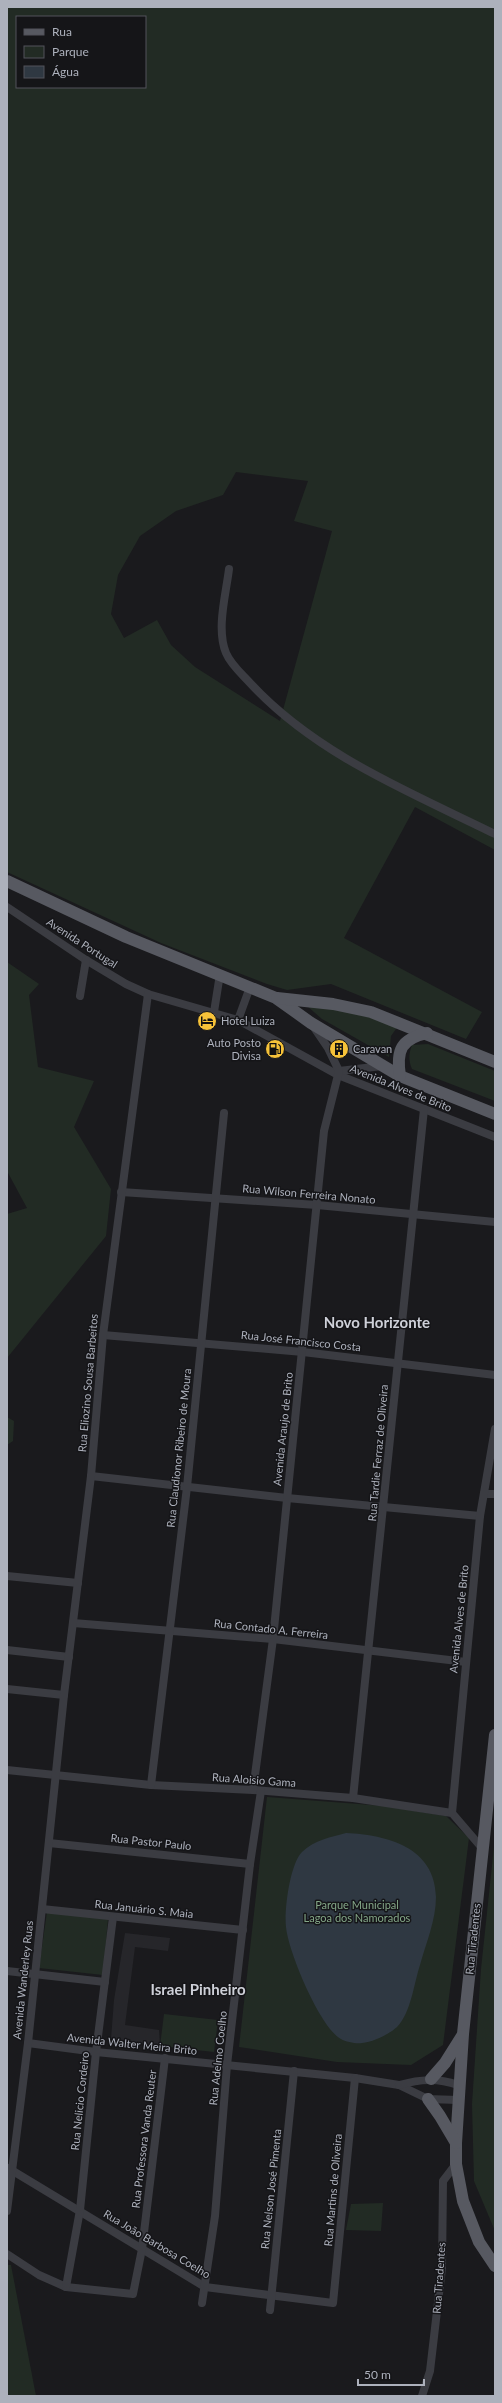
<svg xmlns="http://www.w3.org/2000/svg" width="502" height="2403" viewBox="0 0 502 2403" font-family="Lato,sans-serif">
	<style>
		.built { fill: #26262a }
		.green { fill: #222b24; fill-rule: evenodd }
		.water { fill: #2f3842 }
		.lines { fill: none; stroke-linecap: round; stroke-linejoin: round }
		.minor { stroke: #3b3c42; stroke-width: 8 }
		.primary { stroke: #575961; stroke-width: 12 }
		.labels { text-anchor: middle; stroke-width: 3; stroke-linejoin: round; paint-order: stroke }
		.street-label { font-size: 11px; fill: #adb1bc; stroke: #151518 }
		.poi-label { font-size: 11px; fill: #adb1bc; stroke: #151518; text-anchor: start }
		.park-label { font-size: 11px; fill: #84a788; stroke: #151518 }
		.district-label { font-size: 15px; font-weight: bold; fill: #ced0d8; stroke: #151518 }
	</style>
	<rect width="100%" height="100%" fill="#1a1a1d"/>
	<polygon class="built" points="125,1933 170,1938 168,1951 135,1947 125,2025 159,2030 160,2046 111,2039 114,2000"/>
	<g class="green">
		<path d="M7,7H495V850L415,807L344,938L482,1012L466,1039L331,984L287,990L267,984L161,943L7,872ZM17,17H145V87H17ZM236,472L308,481L294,521L332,531L280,721L195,667L171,645L157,620L124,638L111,614L118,575L140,536L176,511L223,495Z"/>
		<polygon points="7,962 39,984 29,995 38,1067 94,1081 74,1127 111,1189 106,1236 7,1358 7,1214 27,1208 7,1171"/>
		<polygon points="306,1005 365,1015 398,1026 391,1036 389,1057 322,1019"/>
		<path d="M428,1044L495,1071V1101L412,1069C408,1060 409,1053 412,1045Z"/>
		<polygon points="7,1417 14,1421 13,1441 7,1445"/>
		<polygon points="267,1797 384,1806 446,1816 469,1838 443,2045 411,2065 337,2062 239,2047"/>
		<polygon points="495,1837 495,2231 474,2181 472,2104 481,1969"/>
		<polygon points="47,1912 108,1919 103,1975 39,1968"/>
		<polygon points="164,2014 218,2020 214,2052 160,2046"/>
		<polygon points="383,2203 381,2231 346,2230 351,2204"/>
		<polygon points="7,2265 11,2265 36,2396 7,2396"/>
	</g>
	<path class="water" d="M346,1833C387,1835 435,1847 436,1897C436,1920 426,1943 420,1965C414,1983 411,2013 397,2027C388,2035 373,2042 362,2043C357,2044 346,2042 341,2039C320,2028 288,1951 286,1927C284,1910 290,1864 302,1852C314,1840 332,1837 346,1833Z"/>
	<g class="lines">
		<g class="minor">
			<path d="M229,569C226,594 216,629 226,653C231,665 242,674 251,684C317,755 410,792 495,834"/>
			<polyline points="7,907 86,960 126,984 148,994 238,1020 338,1075 495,1137"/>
			<polyline points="80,996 86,960"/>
			<polyline points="214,1012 220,974"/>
			<polyline points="238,1020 250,987"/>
			<polyline points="339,1071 382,1066"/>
			<polyline points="121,1192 317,1205 495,1222"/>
			<polyline points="103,1335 303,1352 495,1375"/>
			<polyline points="91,1476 287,1498 480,1516"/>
			<polyline points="484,1494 495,1494"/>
			<polyline points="7,1576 78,1583"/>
			<polyline points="73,1623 273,1639 466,1662"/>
			<polyline points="7,1650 69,1657"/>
			<polyline points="7,1689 64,1695"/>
			<polyline points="7,1770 151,1785 253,1790 353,1798 452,1813 482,1848"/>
			<polyline points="151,1785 187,1487 224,1113"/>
			<polyline points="253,1790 273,1639 324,1131 339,1071 328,1048 313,1026"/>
			<polyline points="353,1798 424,1109"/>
			<polyline points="452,1813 480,1516 495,1429"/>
			<polyline points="49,1843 250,1864"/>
			<polyline points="42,1909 243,1930"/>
			<polyline points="7,1971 105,1982"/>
			<polyline points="28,2043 96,2052 355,2078 399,2085 428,2099 458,2100"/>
			<path d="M399,2085C421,2079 437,2078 458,2085"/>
			<polyline points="8,2168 205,2287 333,2303 355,2078"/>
			<polyline points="7,2211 28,2043 64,1695 91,1476 103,1335 148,994"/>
			<polyline points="7,2254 39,2275 66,2287 133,2294 142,2249 165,2058"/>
			<polyline points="66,2287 80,2210 96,2052 113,1917"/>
			<polyline points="202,2303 215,2216 227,2065 250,1864 261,1791"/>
			<polyline points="270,2310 294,2071"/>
			<polyline points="422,2396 430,2371 442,2268 443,2181 456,2164"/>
		</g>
		<g class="primary">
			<polyline points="7,881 126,937 276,998 311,1023 400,1076 495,1114"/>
			<polyline points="277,998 333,1004 371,1012 495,1062"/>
			<path d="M400,1076C396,1050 401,1039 427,1033"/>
			<polyline points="495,1735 463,2034 456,2143 456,2164 463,2201 479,2242 495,2266"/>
			<polyline points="431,2079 445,2063 462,2036"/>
			<polyline points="428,2099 440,2116 456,2143"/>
		</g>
	</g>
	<defs>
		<g id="hotel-disc" transform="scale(1)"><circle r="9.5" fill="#f6c239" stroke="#151518"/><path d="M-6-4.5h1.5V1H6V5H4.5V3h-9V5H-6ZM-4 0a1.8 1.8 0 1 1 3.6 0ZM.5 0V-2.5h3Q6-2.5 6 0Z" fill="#111"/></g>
		<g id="fuel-disc" transform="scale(1)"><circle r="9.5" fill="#f6c239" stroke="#151518"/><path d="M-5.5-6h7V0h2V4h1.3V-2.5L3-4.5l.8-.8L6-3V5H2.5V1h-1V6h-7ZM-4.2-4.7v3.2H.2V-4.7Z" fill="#111"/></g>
		<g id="building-disc" transform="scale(1)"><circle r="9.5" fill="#f6c239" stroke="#151518"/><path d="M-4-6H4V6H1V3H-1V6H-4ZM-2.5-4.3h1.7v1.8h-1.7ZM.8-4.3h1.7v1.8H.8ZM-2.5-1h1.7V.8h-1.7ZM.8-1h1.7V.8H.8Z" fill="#111"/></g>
	</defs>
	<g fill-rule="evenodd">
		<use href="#hotel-disc" x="207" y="1021"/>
		<use href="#fuel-disc" x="275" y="1049"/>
		<use href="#building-disc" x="339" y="1049"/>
	</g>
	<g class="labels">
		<g class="street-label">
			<text transform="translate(82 943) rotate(33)" y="4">Avenida Portugal</text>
			<text transform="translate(401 1088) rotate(22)" y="4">Avenida Alves de Brito</text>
			<text transform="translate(309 1194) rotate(5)" y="4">Rua Wilson Ferreira Nonato</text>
			<text transform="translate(301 1341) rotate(6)" y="4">Rua José Francisco Costa</text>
			<text transform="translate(88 1383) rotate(-85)" y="4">Rua Eliozino Sousa Barbeitos</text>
			<text transform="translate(283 1429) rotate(-84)" y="4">Avenida Araujo de Brito</text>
			<text transform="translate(179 1448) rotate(-84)" y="4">Rua Claudionor Ribeiro de Moura</text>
			<text transform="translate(378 1453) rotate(-85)" y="4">Rua Tardie Ferraz de Oliveira</text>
			<text transform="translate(459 1619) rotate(-84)" y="4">Avenida Alves de Brito</text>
			<text transform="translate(271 1629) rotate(6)" y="4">Rua Contado A. Ferreira</text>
			<text transform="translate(254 1780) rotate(4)" y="4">Rua Aloisio Gama</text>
			<text transform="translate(151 1842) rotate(6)" y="4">Rua Pastor Paulo</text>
			<text transform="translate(144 1909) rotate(6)" y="4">Rua Januário S. Maia</text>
			<text transform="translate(473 1939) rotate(-84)" y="4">Rua Tiradentes</text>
			<text transform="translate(23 1980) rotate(-84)" y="4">Avenida Wanderley Ruas</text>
			<text transform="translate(132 2044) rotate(6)" y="4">Avenida Walter Meira Brito</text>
			<text transform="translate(218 2058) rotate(-84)" y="4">Rua Adelmo Coelho</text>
			<text transform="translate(80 2101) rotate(-84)" y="4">Rua Nelicio Cordeiro</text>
			<text transform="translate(144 2139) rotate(-83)" y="4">Rua Professora Vanda Reuter</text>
			<text transform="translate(271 2189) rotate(-84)" y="4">Rua Nelson José Pimenta</text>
			<text transform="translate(333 2190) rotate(-85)" y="4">Rua Martins de Oliveira</text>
			<text transform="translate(157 2244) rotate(31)" y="4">Rua João Barbosa Coelho</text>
			<text transform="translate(439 2278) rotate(-86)" y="4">Rua Tiradentes</text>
		</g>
		<g class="poi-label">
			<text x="221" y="1025">Hotel Luiza</text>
			<text x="261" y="1047" text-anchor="end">Auto Posto<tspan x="261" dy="13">Divisa</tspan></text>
			<text x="353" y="1053">Caravan</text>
		</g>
		<g class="park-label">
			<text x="357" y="1909">Parque Municipal<tspan x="357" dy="13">Lagoa dos Namorados</tspan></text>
		</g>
		<g class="district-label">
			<text x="377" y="1328">Novo Horizonte</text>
			<text x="198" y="1995">Israel Pinheiro</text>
		</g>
	</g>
	<rect width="502" height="2403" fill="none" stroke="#adb1bc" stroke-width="16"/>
	<rect x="16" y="16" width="130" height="72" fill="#151518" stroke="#52535a"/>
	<rect x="24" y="29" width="20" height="6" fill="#575961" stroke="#52535a"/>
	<text x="52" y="36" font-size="12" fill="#adb1bc">Rua</text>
	<rect x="24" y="46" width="20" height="12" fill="#222b24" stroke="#52535a"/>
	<text x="52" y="56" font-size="12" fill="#adb1bc">Parque</text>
	<rect x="24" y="66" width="20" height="12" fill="#2f3842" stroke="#52535a"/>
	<text x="52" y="76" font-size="12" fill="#adb1bc">Água</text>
	<path d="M358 2379v6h66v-6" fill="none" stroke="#adb1bc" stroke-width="2"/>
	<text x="364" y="2379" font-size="12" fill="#adb1bc" stroke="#151518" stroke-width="3" paint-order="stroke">50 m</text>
</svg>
